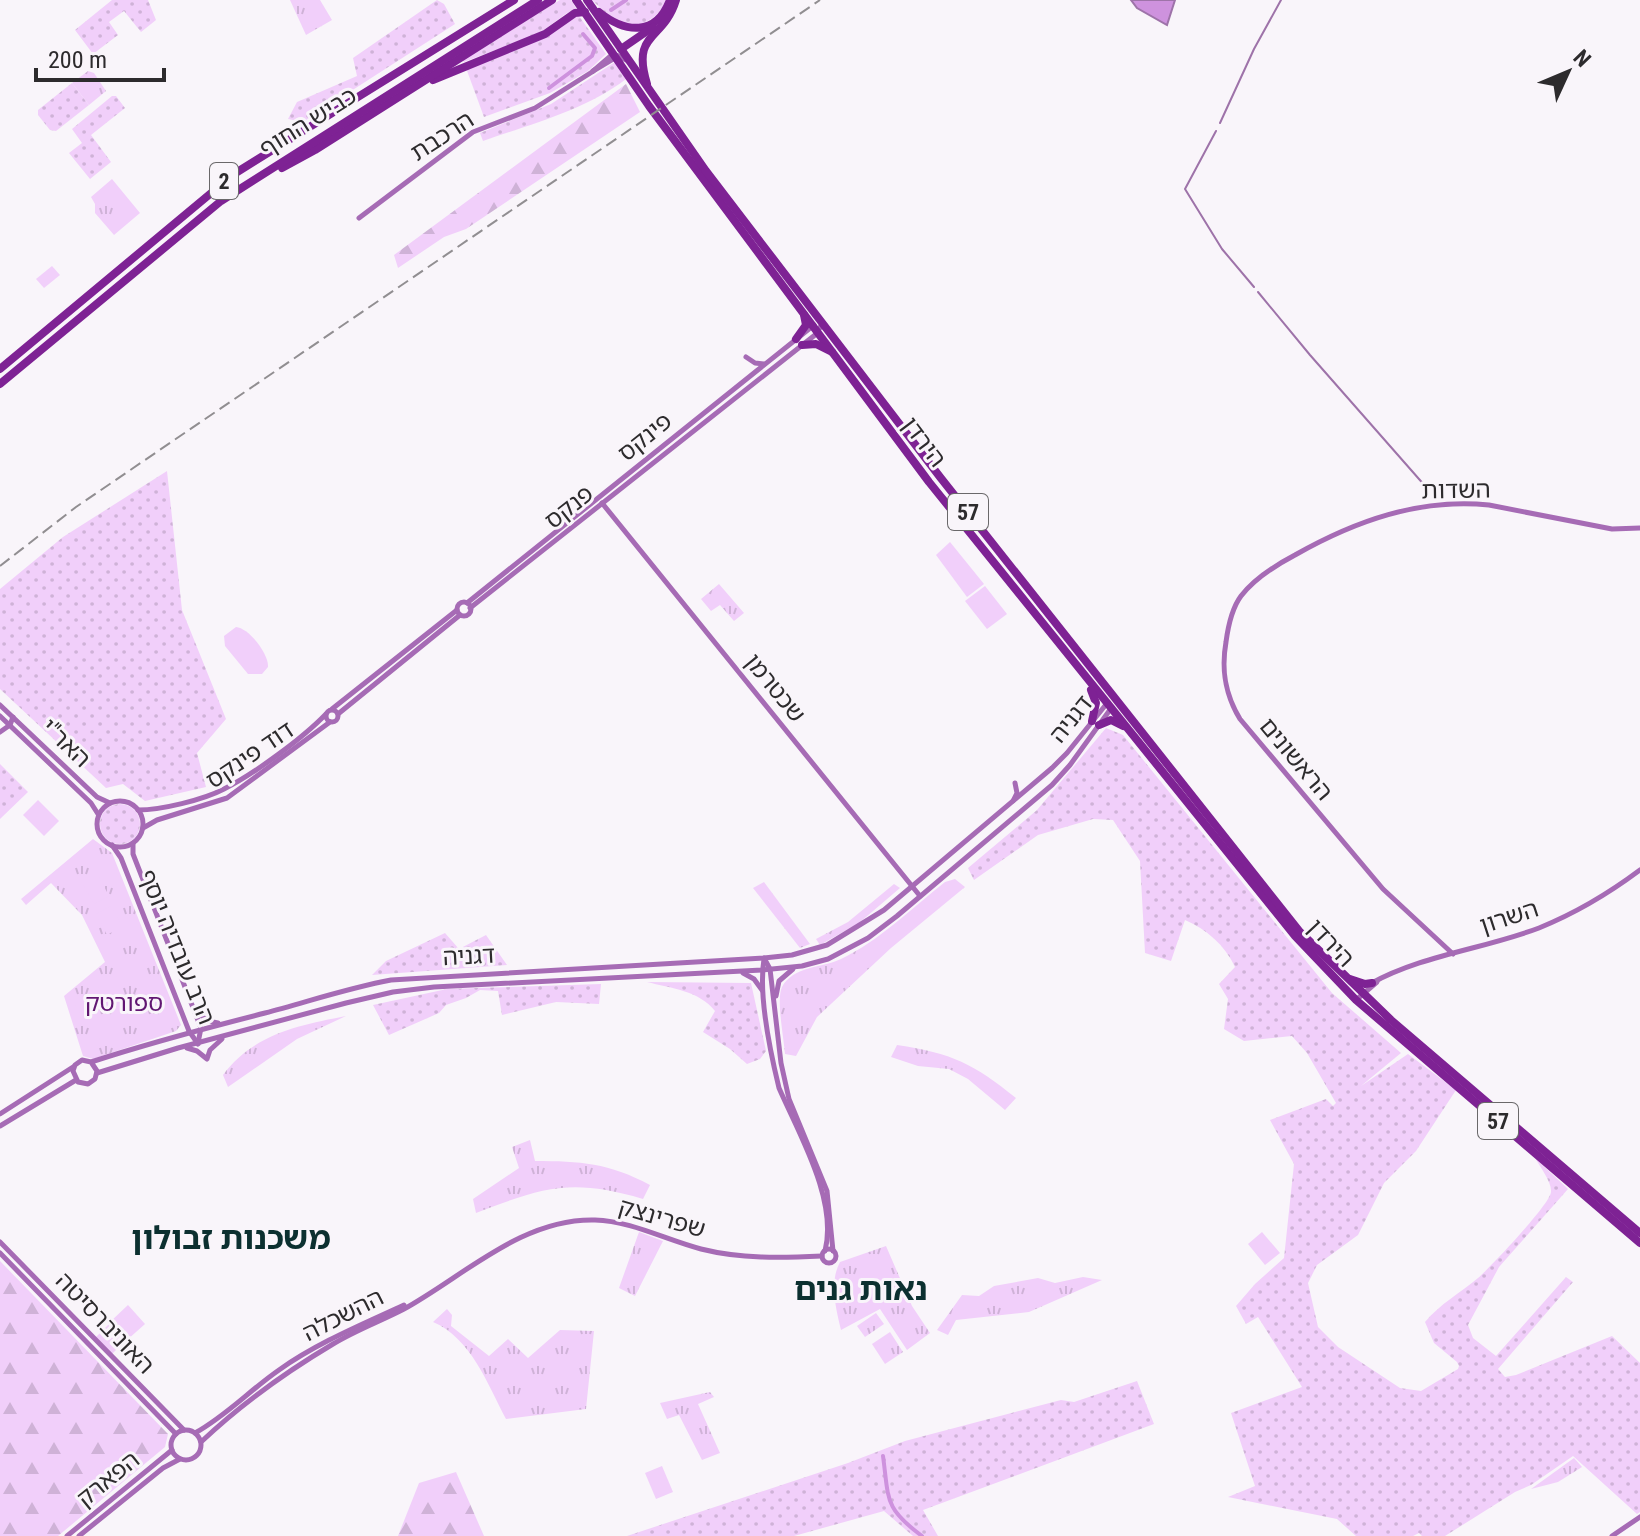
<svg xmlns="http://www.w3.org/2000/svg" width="1640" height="1536" viewBox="0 0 1640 1536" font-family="'Roboto Condensed','Noto Sans Hebrew',sans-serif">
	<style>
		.grass { fill: url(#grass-dots) }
		.forest { fill: url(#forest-firs) }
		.park { fill: url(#park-tufts) }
		.garden { fill: #f1cffa }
		.water { fill: #ce92de; stroke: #9e73a9; stroke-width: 2 }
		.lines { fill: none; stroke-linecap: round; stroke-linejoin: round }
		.stream { stroke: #9e73a9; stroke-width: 2 }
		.canal { stroke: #ce92de; stroke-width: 4 }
		.secondary { stroke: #a66bb5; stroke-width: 5 }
		.highway { stroke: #7e2294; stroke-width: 8 }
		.rail { stroke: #918e91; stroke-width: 2; stroke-dasharray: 12 6; stroke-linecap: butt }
		.labels { text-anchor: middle; stroke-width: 6; stroke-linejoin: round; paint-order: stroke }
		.shield { fill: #f9f5fa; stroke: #6a686a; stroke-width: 2 }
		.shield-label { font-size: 22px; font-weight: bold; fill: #2d2b2d }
		.street-label { font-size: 24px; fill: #2d2b2d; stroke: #f9f5fa }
		.park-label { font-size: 24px; fill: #611772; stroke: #f9f5fa }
		.district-label { font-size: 32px; font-weight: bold; fill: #0c3030; stroke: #f9f5fa }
	</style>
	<defs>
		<pattern id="grass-dots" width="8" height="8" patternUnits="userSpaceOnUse" patternTransform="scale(2)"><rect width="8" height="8" fill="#f1cffa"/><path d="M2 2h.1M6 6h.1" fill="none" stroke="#cfb2d7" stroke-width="1.8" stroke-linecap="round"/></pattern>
		<pattern id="forest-firs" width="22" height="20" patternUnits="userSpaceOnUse" patternTransform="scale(2)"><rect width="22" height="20" fill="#f1cffa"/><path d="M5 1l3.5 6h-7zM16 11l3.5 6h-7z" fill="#cfb2d7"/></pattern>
		<pattern id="park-tufts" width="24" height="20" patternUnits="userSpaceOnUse" patternTransform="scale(2)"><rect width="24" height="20" fill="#f1cffa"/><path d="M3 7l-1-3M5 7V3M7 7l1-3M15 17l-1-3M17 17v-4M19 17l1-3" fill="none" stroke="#cfb2d7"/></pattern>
	</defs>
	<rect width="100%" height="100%" fill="#f9f5fa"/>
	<g class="grass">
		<polygon points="112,0 148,0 156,20 141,32 124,11 109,22 118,35 93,54 75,30"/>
		<polygon points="437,0 444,4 455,24 303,122 288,119 297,102 357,76 353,58"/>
		<polygon points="560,0 571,0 577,10 567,13 538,34 464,62 462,60"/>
		<path d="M592,0H668C644,38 619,27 592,0Z"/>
		<polygon points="579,16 606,54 588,71 550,93 484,117 466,68"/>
		<path d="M615,62L626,79C586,110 531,124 483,141L480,133L551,104Z"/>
		<polygon points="72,83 89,105 56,131 50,130 38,115 38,110"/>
		<polygon points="112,96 116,96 125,108 91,135 111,162 90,179 69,153 82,143 72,129"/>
		<polygon points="167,471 182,610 226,719 197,753 206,787 145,801 123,784 106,788 0,689 0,589 63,537"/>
		<path d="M1106,728L1123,735L1332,993L1401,1053L1361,1086L1408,1054L1456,1090L1416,1151L1384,1183L1358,1235L1317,1265L1308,1283L1318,1327L1338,1347L1400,1388L1421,1391L1458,1369L1459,1366L1457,1362L1434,1343L1425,1322C1440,1304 1460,1293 1478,1278C1490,1268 1551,1203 1551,1192C1552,1182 1540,1167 1535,1158L1568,1189L1499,1267L1468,1325L1473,1338L1496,1356L1566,1277L1573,1282L1498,1369L1505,1377L1516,1375L1612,1336L1640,1363V1512L1637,1514L1573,1456L1531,1485L1515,1492L1445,1536H1422L1419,1533L1413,1536H1356L1337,1519L1228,1497L1255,1486L1231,1413L1302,1387L1258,1317L1246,1324L1236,1306L1255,1284L1284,1258L1294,1164L1270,1120L1326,1099L1333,1106L1336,1103L1307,1053L1292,1036L1244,1041L1224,1029L1228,999L1219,984L1235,967C1225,945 1206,929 1185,920L1171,961L1145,953L1140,861L1113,820L1093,819L1038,835L974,880L968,868L1037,810Z"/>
		<polygon points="0,764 28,792 0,819"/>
		<circle cx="120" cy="824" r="20"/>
		<polygon points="445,933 459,949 486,935 507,965 372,975 386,961"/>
		<path d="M647,982L751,983L766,1051L760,1059L747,1064L730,1049L703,1032L715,1011C700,991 670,988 647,982Z"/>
		<polygon points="601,984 599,1004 556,1002 502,1015 498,991 480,990 466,998 446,1005 439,1013 389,1035 373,1005 447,989"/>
		<polygon points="1137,1381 1154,1424 923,1510 938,1536 913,1536 884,1511 794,1536 627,1536 848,1463 905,1441 1061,1400 1074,1402"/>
	</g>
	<g class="forest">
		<polygon points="626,84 640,112 466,229 444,237 398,268 394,255"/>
		<polygon points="0,1261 168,1434 165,1447 58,1536 0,1536"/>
		<polygon points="456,1472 484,1536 398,1536 419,1483"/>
	</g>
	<g class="park">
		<polygon points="290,0 320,0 332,20 306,35"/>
		<polygon points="88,71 94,73 106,91 89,105 72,83"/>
		<polygon points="112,179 140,213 114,235 95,213 95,204 91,197"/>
		<polygon points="719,584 744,613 734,621 720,605 711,611 701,599"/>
		<polygon points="93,839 112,853 181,1025 176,1031 93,1059 83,1056 64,996 105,962 82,915 51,883 26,905 21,899"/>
		<path d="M955,879L965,887L891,948L817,1017L796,1056L785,1054C784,1039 776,999 782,987C793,966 822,968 841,959C879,941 912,908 945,882Z"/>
		<polygon points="764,882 810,944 800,948 753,888"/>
		<polygon points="894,884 900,888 859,923 820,945 816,939 848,922"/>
		<path d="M346,1016L297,1039L228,1087L223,1075C253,1034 300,1025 346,1016Z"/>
		<path d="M897,1045C952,1053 974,1064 1016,1098L1005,1110L968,1079L949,1069L918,1066L891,1057Z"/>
		<path d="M530,1140L535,1161C580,1161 609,1163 650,1185L643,1199C571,1178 544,1187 476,1213L473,1199L519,1168L512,1147Z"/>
		<polygon points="639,1232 663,1241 635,1296 619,1288"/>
		<path d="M886,1246L912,1306L930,1333L907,1350L880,1309L841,1330C836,1309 829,1282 840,1262Z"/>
		<polygon points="1083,1277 1102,1280 1029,1312 956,1320 948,1335 937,1330 962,1295 979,1296 994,1286 1038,1278 1055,1283"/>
		<path d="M447,1309L452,1315L451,1326L489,1356L508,1339L528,1358L560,1330L594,1331L586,1409L506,1419C488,1385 471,1338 433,1322Z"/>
		<polygon points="876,1313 884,1324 865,1337 857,1326"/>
		<polygon points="890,1332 903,1352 885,1364 872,1344"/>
		<polygon points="710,1392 714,1397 698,1404 720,1453 702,1460 679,1415 667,1419 660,1403"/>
		<polygon points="1574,1458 1582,1467 1558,1482 1531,1489"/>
	</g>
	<g class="garden">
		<polygon points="52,266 60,275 44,288 36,279"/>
		<polygon points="950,542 984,584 967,597 936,555"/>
		<polygon points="985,586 1007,614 987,629 965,601"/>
		<path d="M236,627C249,628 269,654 268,667L262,674H248L225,646L224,636Z"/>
		<polygon points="38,800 59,821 44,836 23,815"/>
		<polygon points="97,873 109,896 94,904 81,881"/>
		<polygon points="111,906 122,926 107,935 96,914"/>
		<polygon points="106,984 114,997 81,1015 73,1001"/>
		<polygon points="1262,1232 1280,1253 1265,1265 1248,1244"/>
		<polygon points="128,1305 145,1324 127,1340 110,1322"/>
		<polygon points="109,1324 125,1341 112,1354 96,1337"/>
		<polygon points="662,1466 673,1492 656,1499 645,1473"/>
	</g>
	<polygon class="water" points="1131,0 1175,0 1167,25 1137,8"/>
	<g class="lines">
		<g class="stream">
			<polyline points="1220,123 1254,49 1281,0"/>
			<polyline points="1216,131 1185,189 1222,249 1254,287"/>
			<polyline points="1258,292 1310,355 1426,487"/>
		</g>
		<g class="canal">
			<polyline points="611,10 626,0"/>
			<polyline points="549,88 592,56 595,48 583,34"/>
			<path d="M883,1456C889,1500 884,1508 922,1536"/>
		</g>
		<g class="secondary">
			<polyline points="593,71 618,56"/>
			<polyline points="359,218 473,132 535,108 592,72 613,54 626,60"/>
			<polyline points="746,357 755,363 764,364"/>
			<polyline points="602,503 920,896"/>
			<circle cx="464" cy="609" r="7"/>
			<polyline points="467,603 814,325"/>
			<polyline points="470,608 815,335 823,323"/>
			<polyline points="0,705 97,797 110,803"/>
			<polyline points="332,709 457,610"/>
			<circle cx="332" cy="716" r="6"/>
			<polyline points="338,714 460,615"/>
			<polyline points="0,716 91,803 98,814"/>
			<polyline points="0,732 10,725 13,717"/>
			<polyline points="1013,801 1017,793 1015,783"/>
			<circle cx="120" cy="824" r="23"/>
			<path d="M138,810C161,810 203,800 224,789C254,774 303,738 326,714"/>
			<polyline points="143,828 157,820 227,798 330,722"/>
			<polyline points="133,843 133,854 201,1028 198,1043"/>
			<polyline points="112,845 121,858 189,1031 198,1044"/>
			<path d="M1453,954L1383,889L1240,719C1225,694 1221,670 1226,642C1228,627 1232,608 1241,596C1255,578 1276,565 1295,555C1355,521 1419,498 1489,505L1612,529L1640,528"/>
			<polyline points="764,958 770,969 781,1063 789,1099 827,1191 833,1251"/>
			<path d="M764,959C758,996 770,1051 779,1088C799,1134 838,1200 825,1251"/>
			<polyline points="743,973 754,979 762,990"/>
			<path d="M1370,984C1422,955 1484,949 1539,928C1576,913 1608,894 1640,870"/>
			<polyline points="776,996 779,981 793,969"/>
			<polyline points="1356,1000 1377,982"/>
			<polyline points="195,1011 208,1021 218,1023"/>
			<polyline points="187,1048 197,1051 207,1059 210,1050 222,1039"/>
			<path d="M91,1062L97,1071L95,1079L88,1084L78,1082L73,1071L75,1065L82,1060L91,1062C149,1043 206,1028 265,1013C307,1002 348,988 391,980L764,958L792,955L827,945L884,910L1052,768L1067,753L1108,702"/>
			<polyline points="97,1073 178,1048 346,1003 393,992 434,987 762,970 802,966 828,959 868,938 897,916 1052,785 1070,765 1112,707"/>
			<polyline points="0,1114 73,1067"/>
			<polyline points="0,1126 76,1080"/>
			<polyline points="0,1242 184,1430"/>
			<circle cx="829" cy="1256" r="7"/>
			<polyline points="0,1253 176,1434"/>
			<circle cx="186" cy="1445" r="15"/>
			<path d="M195,1433C226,1416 250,1390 279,1370C317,1343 361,1325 404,1305"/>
			<path d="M201,1442C241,1404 286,1372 333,1344C356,1330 381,1321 404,1309C464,1276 522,1218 595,1220C631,1221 666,1240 701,1249C741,1259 781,1258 822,1256"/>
			<polyline points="67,1536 172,1450"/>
			<polyline points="79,1536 163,1468 180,1459"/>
			<polyline points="1612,1536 1640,1517"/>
		</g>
		<g class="highway">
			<polyline points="576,0 649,106 929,482 1295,936 1356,1000 1640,1243"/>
			<polyline points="587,0 706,171 940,477 1300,932 1391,1020 1640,1233"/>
			<path d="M599,12C625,33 656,37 670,0"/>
			<polyline points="621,49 653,27"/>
			<polyline points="433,80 545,34 575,13 585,12"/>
			<path d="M647,84C631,31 663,42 676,0"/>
			<polyline points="282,168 315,150 552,0"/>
			<polyline points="796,339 806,325 804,315"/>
			<polyline points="802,345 816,344 832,352"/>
			<polyline points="0,369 234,174 514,0"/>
			<polyline points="0,384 221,201 538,0"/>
			<polyline points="1091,690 1096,703 1092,721"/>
			<polyline points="1099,725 1111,720 1123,726"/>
			<polyline points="1350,979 1365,984 1372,983"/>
		</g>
		<polyline class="rail" points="0,566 76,507 820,0"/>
	</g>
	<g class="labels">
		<g class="shield">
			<rect x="210" y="163" width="28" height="36" rx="6"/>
			<rect x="948" y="494" width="40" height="36" rx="6"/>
			<rect x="1478" y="1103" width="40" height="36" rx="6"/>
		</g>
		<g class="shield-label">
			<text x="224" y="189">2</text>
			<text x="968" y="520">57</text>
			<text x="1498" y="1129">57</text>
		</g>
		<g class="street-label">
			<text transform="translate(308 122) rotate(-32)" y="8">כביש החוף</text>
			<text transform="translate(442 136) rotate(-33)" y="8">הרכבת</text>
			<text transform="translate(645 437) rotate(-39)" y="8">פינקס</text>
			<text transform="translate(924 442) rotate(53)" y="8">הירדן</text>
			<text transform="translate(1456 490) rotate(-1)" y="8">השדות</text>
			<text transform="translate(569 507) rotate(-38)" y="8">פנקס</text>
			<text transform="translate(775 688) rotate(51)" y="8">שכטרמן</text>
			<text transform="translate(1071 719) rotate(-51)" y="8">דגניה</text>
			<text transform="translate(66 743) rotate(44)" y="8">האר"י</text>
			<text transform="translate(250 755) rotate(-34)" y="8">דוד פינקס</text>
			<text transform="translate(1296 759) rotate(50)" y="8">הראשונים</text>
			<text transform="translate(1509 917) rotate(-18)" y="8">השרון</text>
			<text transform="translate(1331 943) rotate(47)" y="8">הירדן</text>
			<text transform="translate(177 947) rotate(68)" y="8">הרב עובדיה יוסף</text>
			<text transform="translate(469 956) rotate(-3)" y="8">דגניה</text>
			<text transform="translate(662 1218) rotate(16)" y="8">שפרינצק</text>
			<text transform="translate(343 1315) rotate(-27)" y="8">ההשכלה</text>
			<text transform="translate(105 1323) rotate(46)" y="8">האוניברסיטה</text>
			<text transform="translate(108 1479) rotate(-39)" y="8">הפארק</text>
		</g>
		<g class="park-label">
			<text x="124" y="1011">ספורטק</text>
		</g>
		<g class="district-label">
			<text x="231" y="1249">משכנות זבולון</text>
			<text x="861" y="1300">נאות גנים</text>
		</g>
	</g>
	<g transform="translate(1568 72) rotate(46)" stroke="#f9f5fa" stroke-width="6" paint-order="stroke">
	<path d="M0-6L14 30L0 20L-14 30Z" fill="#2d2b2d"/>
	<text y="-12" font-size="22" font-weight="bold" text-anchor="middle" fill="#2d2b2d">N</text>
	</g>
	<path d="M36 68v12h128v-12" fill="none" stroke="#2d2b2d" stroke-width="4"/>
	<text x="48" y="68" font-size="24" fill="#2d2b2d" stroke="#f9f5fa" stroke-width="6" paint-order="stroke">200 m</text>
</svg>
